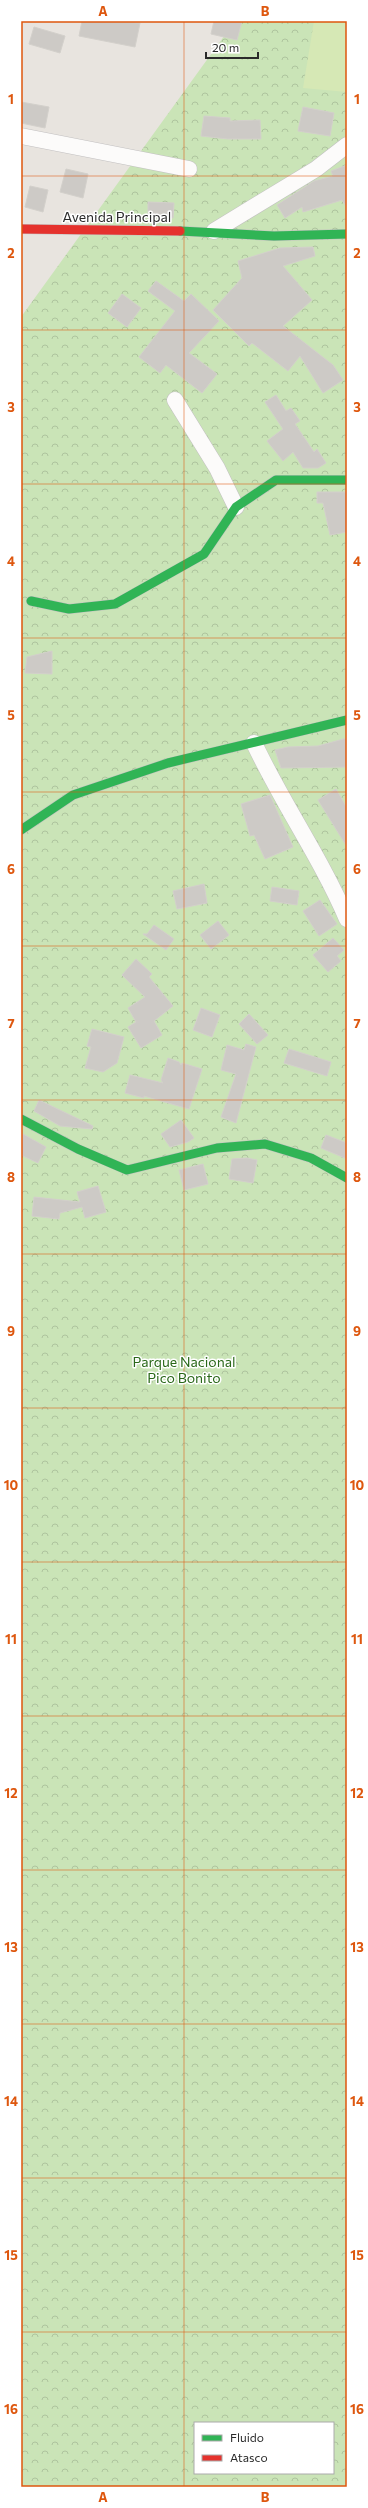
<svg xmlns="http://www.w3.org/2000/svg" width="368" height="2508" viewBox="0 0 368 2508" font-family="Commissioner,sans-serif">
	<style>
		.park { fill: url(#park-crowns); fill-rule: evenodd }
		.pitch { fill: #d6e8b5 }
		.building { fill: #cdcac6; stroke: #d3d0cb }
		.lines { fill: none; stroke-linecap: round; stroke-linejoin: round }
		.street-casing { stroke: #c2c0c1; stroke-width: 17 }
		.fast-casing { stroke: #c2c0c1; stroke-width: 10 }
		.jam-casing { stroke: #c2c0c1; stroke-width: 10 }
		.street { stroke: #fcfbfa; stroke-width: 16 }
		.fast { stroke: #30b455; stroke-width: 9 }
		.jam { stroke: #e5322d; stroke-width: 9 }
		.grid { fill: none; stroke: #de570e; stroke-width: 1; stroke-opacity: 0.55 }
		.labels { text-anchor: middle; stroke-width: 3; stroke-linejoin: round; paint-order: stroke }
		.street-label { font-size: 14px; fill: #2a2a2a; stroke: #fff }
		.park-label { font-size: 14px; fill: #2a6819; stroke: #fff }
		.neatline { fill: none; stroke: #de570e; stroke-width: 1.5 }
		.grid-label { font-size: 13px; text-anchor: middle; font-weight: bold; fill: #de570e }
	</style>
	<defs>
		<pattern id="park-crowns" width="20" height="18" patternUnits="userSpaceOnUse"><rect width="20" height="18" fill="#cae4b7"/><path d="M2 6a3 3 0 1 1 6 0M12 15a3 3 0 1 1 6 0" fill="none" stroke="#aec49e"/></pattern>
	</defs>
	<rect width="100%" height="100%" fill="#e8e4df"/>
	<path class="park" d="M235,21H347V2487H21V317ZM195,2423H333V2473H195Z"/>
	<polygon class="pitch" points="314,21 347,21 347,92 303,88"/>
	<g class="building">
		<polygon points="82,21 140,23 135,47 79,36"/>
		<polygon points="214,21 242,21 237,40 211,34"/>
		<polygon points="34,27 65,36 60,53 29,44"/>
		<polygon points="21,102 49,107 45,128 21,123"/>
		<polygon points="303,107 334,113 330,136 298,131"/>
		<polygon points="204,116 230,118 230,121 260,120 261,139 228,139 201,136"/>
		<polygon points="347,165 347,208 342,200 303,212 302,207 285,218 277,205 314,181 333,176 331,171"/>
		<polygon points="66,169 88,174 83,198 60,192"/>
		<polygon points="30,186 48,190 43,212 25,207"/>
		<polygon points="148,202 174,203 173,218 148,218"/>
		<polygon points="313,247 315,256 283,266 312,300 283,326 333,365 343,380 323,393 300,356 288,371 252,343 249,346 213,310 242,278 238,261 280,248"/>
		<polygon points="156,281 184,301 191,294 219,321 189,353 217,374 202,393 166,365 160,373 139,357 175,311 148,291"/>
		<polygon points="122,294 141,308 127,327 108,313"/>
		<polygon points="276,395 286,411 291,408 300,421 295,424 314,452 317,449 326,463 318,468 303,468 293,452 283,461 267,441 283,429 265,402"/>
		<polygon points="317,492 347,492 347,532 330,535 323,503 317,503"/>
		<polygon points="52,651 52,674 25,673 27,657"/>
		<polygon points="347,738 347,767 281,768 275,750 288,747 318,746"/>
		<polygon points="336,789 347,808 347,847 318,800"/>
		<polygon points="270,795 293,847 265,859 254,835 250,836 241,804"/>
		<polygon points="204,884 207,903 177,909 173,891"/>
		<polygon points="272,887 299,891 297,905 270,901"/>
		<polygon points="320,900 337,924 319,936 303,911"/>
		<polygon points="218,921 229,935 211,949 200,935"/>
		<polygon points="154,925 174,939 166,950 143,934 147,934"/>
		<polygon points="333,938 344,950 337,956 341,961 328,972 313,955"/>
		<polygon points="136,959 152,974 149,977 173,1006 154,1021 162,1035 141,1048 128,1027 136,1022 128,1008 145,997 122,975"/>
		<polygon points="201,1008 220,1015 212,1037 193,1030"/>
		<polygon points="249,1014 268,1035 257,1044 239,1024"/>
		<polygon points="92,1029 124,1037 117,1063 103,1072 85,1068 91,1047 87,1046"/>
		<polygon points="246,1044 256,1047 236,1123 221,1117 236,1074 221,1070 227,1045 244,1050"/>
		<polygon points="289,1049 331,1062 327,1076 284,1063"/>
		<polygon points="168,1058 179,1062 181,1065 182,1063 202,1069 189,1109 144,1096 144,1098 125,1093 130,1075 163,1083 161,1080"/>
		<polygon points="39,1100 93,1126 92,1129 60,1126 34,1111"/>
		<polygon points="181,1120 194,1138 188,1142 170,1147 161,1134"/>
		<polygon points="23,1134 46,1147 38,1163 21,1155"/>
		<polygon points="326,1135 347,1143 347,1159 321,1148"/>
		<polygon points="247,1158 257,1160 253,1183 229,1179 232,1159"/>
		<polygon points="203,1164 208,1184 184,1190 179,1170"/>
		<polygon points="98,1186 106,1212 85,1218 82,1207 60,1213 59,1219 32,1216 34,1197 80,1202 77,1192"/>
	</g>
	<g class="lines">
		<g class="street-casing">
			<g id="street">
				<polyline points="21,136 189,169"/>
				<polyline points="214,231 316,169 347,145"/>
				<polyline points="175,400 217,468 236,507"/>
				<path d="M254,743C282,803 321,858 347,919"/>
			</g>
		</g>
		<g class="fast-casing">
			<g id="fast">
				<polyline points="180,231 274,236 347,234"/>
				<polyline points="31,601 69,609 115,604 204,554 236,507 276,480 347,480"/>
				<polyline points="21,830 73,795 168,763 347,720"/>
				<polyline points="21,1119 78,1149 127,1170 217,1148 265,1144 311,1158 347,1178"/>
			</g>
		</g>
		<g class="jam-casing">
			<polyline id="jam" points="21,229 180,231"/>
		</g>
		<use href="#street" class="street"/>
		<use href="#fast" class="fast"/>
		<use href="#jam" class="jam"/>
	</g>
	<path class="grid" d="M184,21V2487M21,176H347M21,330H347M21,484H347M21,638H347M21,792H347M21,946H347M21,1100H347M21,1254H347M21,1408H347M21,1562H347M21,1716H347M21,1870H347M21,2024H347M21,2178H347M21,2332H347"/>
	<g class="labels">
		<g class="street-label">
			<text x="117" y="222">Avenida Principal</text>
		</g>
		<g class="park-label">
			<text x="184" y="1367">Parque Nacional<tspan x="184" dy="16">Pico Bonito</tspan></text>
		</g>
	</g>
	<rect width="368" height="2508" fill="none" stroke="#ffffff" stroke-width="44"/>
	<rect x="194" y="2422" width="140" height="52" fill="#ffffff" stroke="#aaaaaa"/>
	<rect x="202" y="2435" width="20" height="6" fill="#30b455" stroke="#aaaaaa"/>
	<text x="230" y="2442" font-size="12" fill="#2a2a2a">Fluido</text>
	<rect x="202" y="2455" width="20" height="6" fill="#e5322d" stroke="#aaaaaa"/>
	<text x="230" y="2462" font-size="12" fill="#2a2a2a">Atasco</text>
	<path d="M206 52v6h52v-6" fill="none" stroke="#2a2a2a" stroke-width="2"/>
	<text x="212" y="52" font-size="12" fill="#2a2a2a" stroke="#ffffff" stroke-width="3" paint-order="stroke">20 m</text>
	<rect x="22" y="22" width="324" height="2464" class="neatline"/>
	<g class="grid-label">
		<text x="103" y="16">A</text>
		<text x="265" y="16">B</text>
		<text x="11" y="104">1</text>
		<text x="357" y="104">1</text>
		<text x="11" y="258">2</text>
		<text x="357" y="258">2</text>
		<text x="11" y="412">3</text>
		<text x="357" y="412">3</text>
		<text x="11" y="566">4</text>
		<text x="357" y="566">4</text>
		<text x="11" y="720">5</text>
		<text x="357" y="720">5</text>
		<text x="11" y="874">6</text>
		<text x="357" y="874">6</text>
		<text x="11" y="1028">7</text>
		<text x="357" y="1028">7</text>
		<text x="11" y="1182">8</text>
		<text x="357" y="1182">8</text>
		<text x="11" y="1336">9</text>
		<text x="357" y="1336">9</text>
		<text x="11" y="1490">10</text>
		<text x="357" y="1490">10</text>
		<text x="11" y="1644">11</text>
		<text x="357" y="1644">11</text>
		<text x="11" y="1798">12</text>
		<text x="357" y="1798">12</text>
		<text x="11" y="1952">13</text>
		<text x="357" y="1952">13</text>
		<text x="11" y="2106">14</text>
		<text x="357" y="2106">14</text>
		<text x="11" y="2260">15</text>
		<text x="357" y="2260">15</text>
		<text x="11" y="2414">16</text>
		<text x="357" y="2414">16</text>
		<text x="103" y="2502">A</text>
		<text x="265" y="2502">B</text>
	</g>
</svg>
